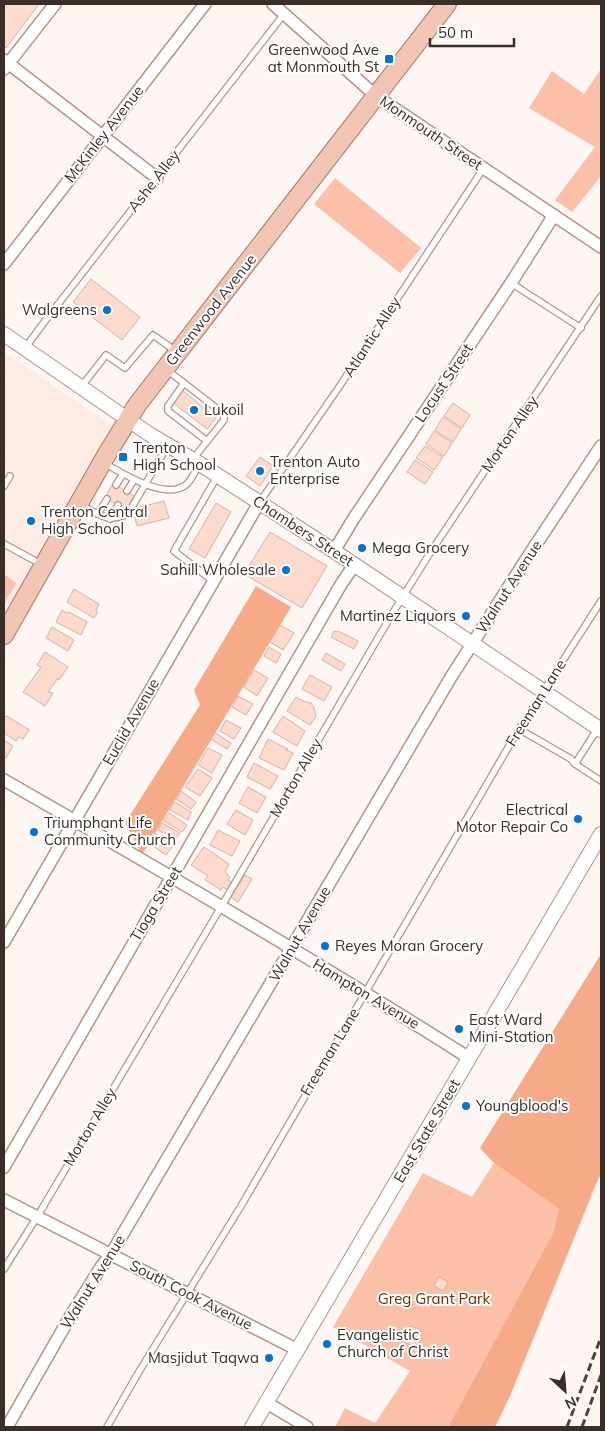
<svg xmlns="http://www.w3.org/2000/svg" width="605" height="1431" viewBox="0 0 605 1431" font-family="Mulish,sans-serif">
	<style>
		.built { fill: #fdebe4 }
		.green { fill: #fbc0a7 }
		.forest { fill: #f7aa88 }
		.building { fill: #fcdbcd; stroke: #d6b3a5 }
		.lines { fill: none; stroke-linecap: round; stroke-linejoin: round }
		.service-casing { stroke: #b59486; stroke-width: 8 }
		.minor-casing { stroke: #b59486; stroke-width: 14 }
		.tertiary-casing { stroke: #b59486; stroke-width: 16 }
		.primary-casing { stroke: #ab7761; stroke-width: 20 }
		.service { stroke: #fff; stroke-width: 5.5 }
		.minor { stroke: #fff; stroke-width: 11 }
		.tertiary { stroke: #fff; stroke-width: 14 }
		.primary { stroke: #f1c5b3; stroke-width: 18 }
		.rail { stroke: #50433e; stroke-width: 3; stroke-dasharray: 8 4; stroke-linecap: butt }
		.poi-dot { fill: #0073da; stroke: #fff; stroke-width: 2 }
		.labels { text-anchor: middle; stroke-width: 4; stroke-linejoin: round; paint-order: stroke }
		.poi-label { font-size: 15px; fill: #3b2d28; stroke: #fff; text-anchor: start }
		.street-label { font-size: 15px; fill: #3b2d28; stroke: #fff }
		.park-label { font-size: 15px; fill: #702d07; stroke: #fff }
	</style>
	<rect width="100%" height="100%" fill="#fdf6f3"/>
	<polygon class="built" points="4,352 113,426 4,616"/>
	<g class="green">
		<polygon points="601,69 601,176 572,212 555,200 595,147 529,108 552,71 584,94"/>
		<polygon points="335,178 421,248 400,273 314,204"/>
		<polygon points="4,574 16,583 4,604"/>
		<polygon points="494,1163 559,1209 553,1233 448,1427 335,1427 345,1408 375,1423 410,1371 333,1327 423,1173 472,1197"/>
	</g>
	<g class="forest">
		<polygon points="256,586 291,607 142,855 125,823 200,705 194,690"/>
		<polygon points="601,954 601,1175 598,1179 510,1396 495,1427 448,1427 553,1233 559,1209 494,1163 480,1148"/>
	</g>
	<g class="building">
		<polygon points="4,4 39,4 6,48 4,46"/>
		<polygon points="91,279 140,317 122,340 73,302"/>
		<polygon points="182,390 216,418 207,429 172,402"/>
		<polygon points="453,403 470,415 462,428 444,416"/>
		<polygon points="443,417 461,429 453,442 435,430"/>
		<polygon points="434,431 452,443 444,456 426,444"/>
		<polygon points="425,446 443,457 434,470 416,458"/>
		<polygon points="260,457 273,466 260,486 246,476"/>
		<polygon points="415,460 433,472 425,484 407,472"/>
		<polygon points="113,483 134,496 126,510 105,498"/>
		<polygon points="164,501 169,518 137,526 133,509"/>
		<polygon points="216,503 231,512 205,558 189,549"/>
		<polygon points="270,532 327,566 302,608 244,574"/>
		<polygon points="74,589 99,604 96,610 98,612 94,618 67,602"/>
		<polygon points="62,610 67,613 69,612 87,622 81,635 56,622"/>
		<polygon points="280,625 294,633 283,650 270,642"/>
		<polygon points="52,627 74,640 68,651 46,638"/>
		<polygon points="334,631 337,632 338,631 358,641 354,649 331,637"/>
		<polygon points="269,647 281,654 276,663 264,656"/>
		<polygon points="45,652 68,667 59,680 58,678 48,692 53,693 45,706 23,692 41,667 37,665"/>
		<polygon points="326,653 345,664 341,671 322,660"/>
		<polygon points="254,670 268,678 257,696 244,687"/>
		<polygon points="310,675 332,687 324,701 302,689"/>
		<polygon points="238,696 253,704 246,715 232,707"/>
		<polygon points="296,697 303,701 311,703 314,708 316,716 310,725 287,711"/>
		<polygon points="7,716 29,730 23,739 19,737 16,741 4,733 4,718"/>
		<polygon points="283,716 305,731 297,746 273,732"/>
		<polygon points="226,720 241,728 234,739 220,731"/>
		<polygon points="215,733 231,743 227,749 211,739"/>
		<polygon points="268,739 288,749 286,750 293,753 284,770 259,758"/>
		<polygon points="4,740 13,746 6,758 4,757"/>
		<polygon points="208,748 222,755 212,773 198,765"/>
		<polygon points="254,763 278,776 270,789 247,777"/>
		<polygon points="198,769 212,778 200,796 185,787"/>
		<polygon points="248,787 266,797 257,813 239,803"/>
		<polygon points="181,791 196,802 191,809 176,799"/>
		<polygon points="175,802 191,812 188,820 170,810"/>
		<polygon points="236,810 253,820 245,835 227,824"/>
		<polygon points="169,813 187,825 182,832 164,821"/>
		<polygon points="162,823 180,833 176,839 158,830"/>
		<polygon points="218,830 240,841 232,856 210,845"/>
		<polygon points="153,832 173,846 166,855 147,842"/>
		<polygon points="204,847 229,864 225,871 230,878 228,880 233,883 228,890 223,887 221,890 205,880 208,876 191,865"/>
		<polygon points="245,875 252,879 238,902 231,897"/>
		<polygon points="439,1277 448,1282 443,1291 434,1286"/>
		<polygon points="410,1326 420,1329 422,1339 415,1346 406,1343 403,1334"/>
	</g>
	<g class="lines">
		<g class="service-casing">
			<g id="service">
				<polyline points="511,283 581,328"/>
				<polyline points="25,348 45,321 284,14"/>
				<polyline points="167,370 224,414 224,420 193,459"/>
				<polyline points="184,383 168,406 168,411 207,441"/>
				<polyline points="81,387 106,355 125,368 153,335 177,352"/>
				<path d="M104,463C122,473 167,502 187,484C192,479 196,470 199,464"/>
				<polyline points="116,485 123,474"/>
				<polyline points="4,486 10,476"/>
				<polyline points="127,491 134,480"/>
				<polyline points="259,503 337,390 483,169"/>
				<path d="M81,505C100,515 107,523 128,514L168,445"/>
				<polyline points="98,514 107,499"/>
				<polyline points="110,519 118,505"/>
				<polyline points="4,544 41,564"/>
				<polyline points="213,581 174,551 218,475"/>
				<polyline points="519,729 571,759 575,764 601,781"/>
				<polyline points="575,764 598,728"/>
				<polyline points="4,1269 37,1217 221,907 392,614 430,553 601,296"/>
				<polyline points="107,1427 140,1370 241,1206 516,734 601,601"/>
			</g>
		</g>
		<g class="minor-casing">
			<g id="minor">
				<polyline points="273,4 376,96 601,247"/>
				<polyline points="4,60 157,178"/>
				<polyline points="4,69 55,4"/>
				<polyline points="4,264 205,4"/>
				<polyline points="334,551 354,518 511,283 554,215"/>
				<path d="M4,780C161,870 317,961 469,1058"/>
				<polyline points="4,942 259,503"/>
				<polyline points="4,1167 340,586 354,565"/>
				<polyline points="4,1200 298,1350"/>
				<polyline points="267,1403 307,1427"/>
				<polyline points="7,1427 70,1317 101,1267 111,1254 451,677 529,555 601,446"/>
			</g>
		</g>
		<g class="tertiary-casing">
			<g id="tertiary">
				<polyline points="4,334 149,434 200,464 334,551 601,730"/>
				<polyline points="252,1427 601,834"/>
			</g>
		</g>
		<g class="primary-casing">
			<polyline id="primary" points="4,635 107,454 137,405 447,4"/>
		</g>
		<use href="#service" class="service"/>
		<use href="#minor" class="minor"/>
		<use href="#tertiary" class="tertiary"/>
		<use href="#primary" class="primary"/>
		<g class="rail">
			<polyline points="567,1427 601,1337"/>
			<polyline points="582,1427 601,1375"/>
		</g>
	</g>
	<g class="poi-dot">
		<rect x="384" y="54" width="10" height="10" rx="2.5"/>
		<circle cx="107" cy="310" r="5"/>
		<circle cx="194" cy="410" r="5"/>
		<rect x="118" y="452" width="10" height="10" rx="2.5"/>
		<circle cx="260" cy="471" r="5"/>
		<circle cx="31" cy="521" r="5"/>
		<circle cx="362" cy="548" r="5"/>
		<circle cx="286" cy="570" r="5"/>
		<circle cx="466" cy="616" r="5"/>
		<circle cx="578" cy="819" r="5"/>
		<circle cx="34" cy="832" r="5"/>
		<circle cx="325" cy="946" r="5"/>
		<circle cx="459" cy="1029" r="5"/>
		<circle cx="466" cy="1106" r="5"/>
		<circle cx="327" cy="1344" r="5"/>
		<circle cx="269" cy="1358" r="5"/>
	</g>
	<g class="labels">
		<g class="poi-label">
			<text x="379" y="55" text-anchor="end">Greenwood Ave<tspan x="379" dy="17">at Monmouth St</tspan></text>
			<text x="97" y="315" text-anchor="end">Walgreens</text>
			<text x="204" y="415">Lukoil</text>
			<text x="133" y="453">Trenton<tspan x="133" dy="17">High School</tspan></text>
			<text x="270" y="467">Trenton Auto<tspan x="270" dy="17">Enterprise</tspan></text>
			<text x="41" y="517">Trenton Central<tspan x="41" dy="17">High School</tspan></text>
			<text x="372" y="553">Mega Grocery</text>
			<text x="276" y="575" text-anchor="end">Sahill Wholesale</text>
			<text x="456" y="621" text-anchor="end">Martinez Liquors</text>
			<text x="568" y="815" text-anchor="end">Electrical<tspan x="568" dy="17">Motor Repair Co</tspan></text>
			<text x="44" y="828">Triumphant Life<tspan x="44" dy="17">Community Church</tspan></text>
			<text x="335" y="951">Reyes Moran Grocery</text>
			<text x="469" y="1025">East Ward<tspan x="469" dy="17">Mini-Station</tspan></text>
			<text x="476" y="1111">Youngblood's</text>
			<text x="337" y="1340">Evangelistic<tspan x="337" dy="17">Church of Christ</tspan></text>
			<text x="259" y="1363" text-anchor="end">Masjidut Taqwa</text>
		</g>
		<g class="street-label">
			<text transform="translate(431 133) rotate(34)" y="5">Monmouth Street</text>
			<text transform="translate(104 134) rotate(-52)" y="5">McKinley Avenue</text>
			<text transform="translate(154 181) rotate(-52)" y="5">Ashe Alley</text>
			<text transform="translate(211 310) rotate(-52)" y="5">Greenwood Avenue</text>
			<text transform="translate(372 337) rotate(-57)" y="5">Atlantic Alley</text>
			<text transform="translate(444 383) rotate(-56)" y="5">Locust Street</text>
			<text transform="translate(510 434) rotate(-56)" y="5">Morton Alley</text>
			<text transform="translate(303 531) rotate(33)" y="5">Chambers Street</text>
			<text transform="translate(509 587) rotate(-57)" y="5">Walnut Avenue</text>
			<text transform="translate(536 703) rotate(-58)" y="5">Freeman Lane</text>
			<text transform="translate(131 722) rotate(-60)" y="5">Euclid Avenue</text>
			<text transform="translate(296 778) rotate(-60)" y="5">Morton Alley</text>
			<text transform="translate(156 904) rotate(-59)" y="5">Tioga Street</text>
			<text transform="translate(300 934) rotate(-60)" y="5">Walnut Avenue</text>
			<text transform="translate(366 994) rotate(31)" y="5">Hampton Avenue</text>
			<text transform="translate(330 1052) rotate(-59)" y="5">Freeman Lane</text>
			<text transform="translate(90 1127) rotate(-59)" y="5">Morton Alley</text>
			<text transform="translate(427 1131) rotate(-60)" y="5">East State Street</text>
			<text transform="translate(93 1282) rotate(-58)" y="5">Walnut Avenue</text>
			<text transform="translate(191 1295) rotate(27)" y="5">South Cook Avenue</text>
		</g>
		<g class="park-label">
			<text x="434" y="1304">Greg Grant Park</text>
		</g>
	</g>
	<rect width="605" height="1431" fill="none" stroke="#3b2d28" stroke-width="10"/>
	<g transform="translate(565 1391) rotate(154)" stroke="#ffffff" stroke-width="4" paint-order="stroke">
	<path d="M0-4L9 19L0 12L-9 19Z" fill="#3b2d28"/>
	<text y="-8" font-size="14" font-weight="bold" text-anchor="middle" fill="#3b2d28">N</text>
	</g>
	<path d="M430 38v8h84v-8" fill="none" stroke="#3b2d28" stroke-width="2.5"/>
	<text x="438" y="38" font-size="15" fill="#3b2d28" stroke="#ffffff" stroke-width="4" paint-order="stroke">50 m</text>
</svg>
